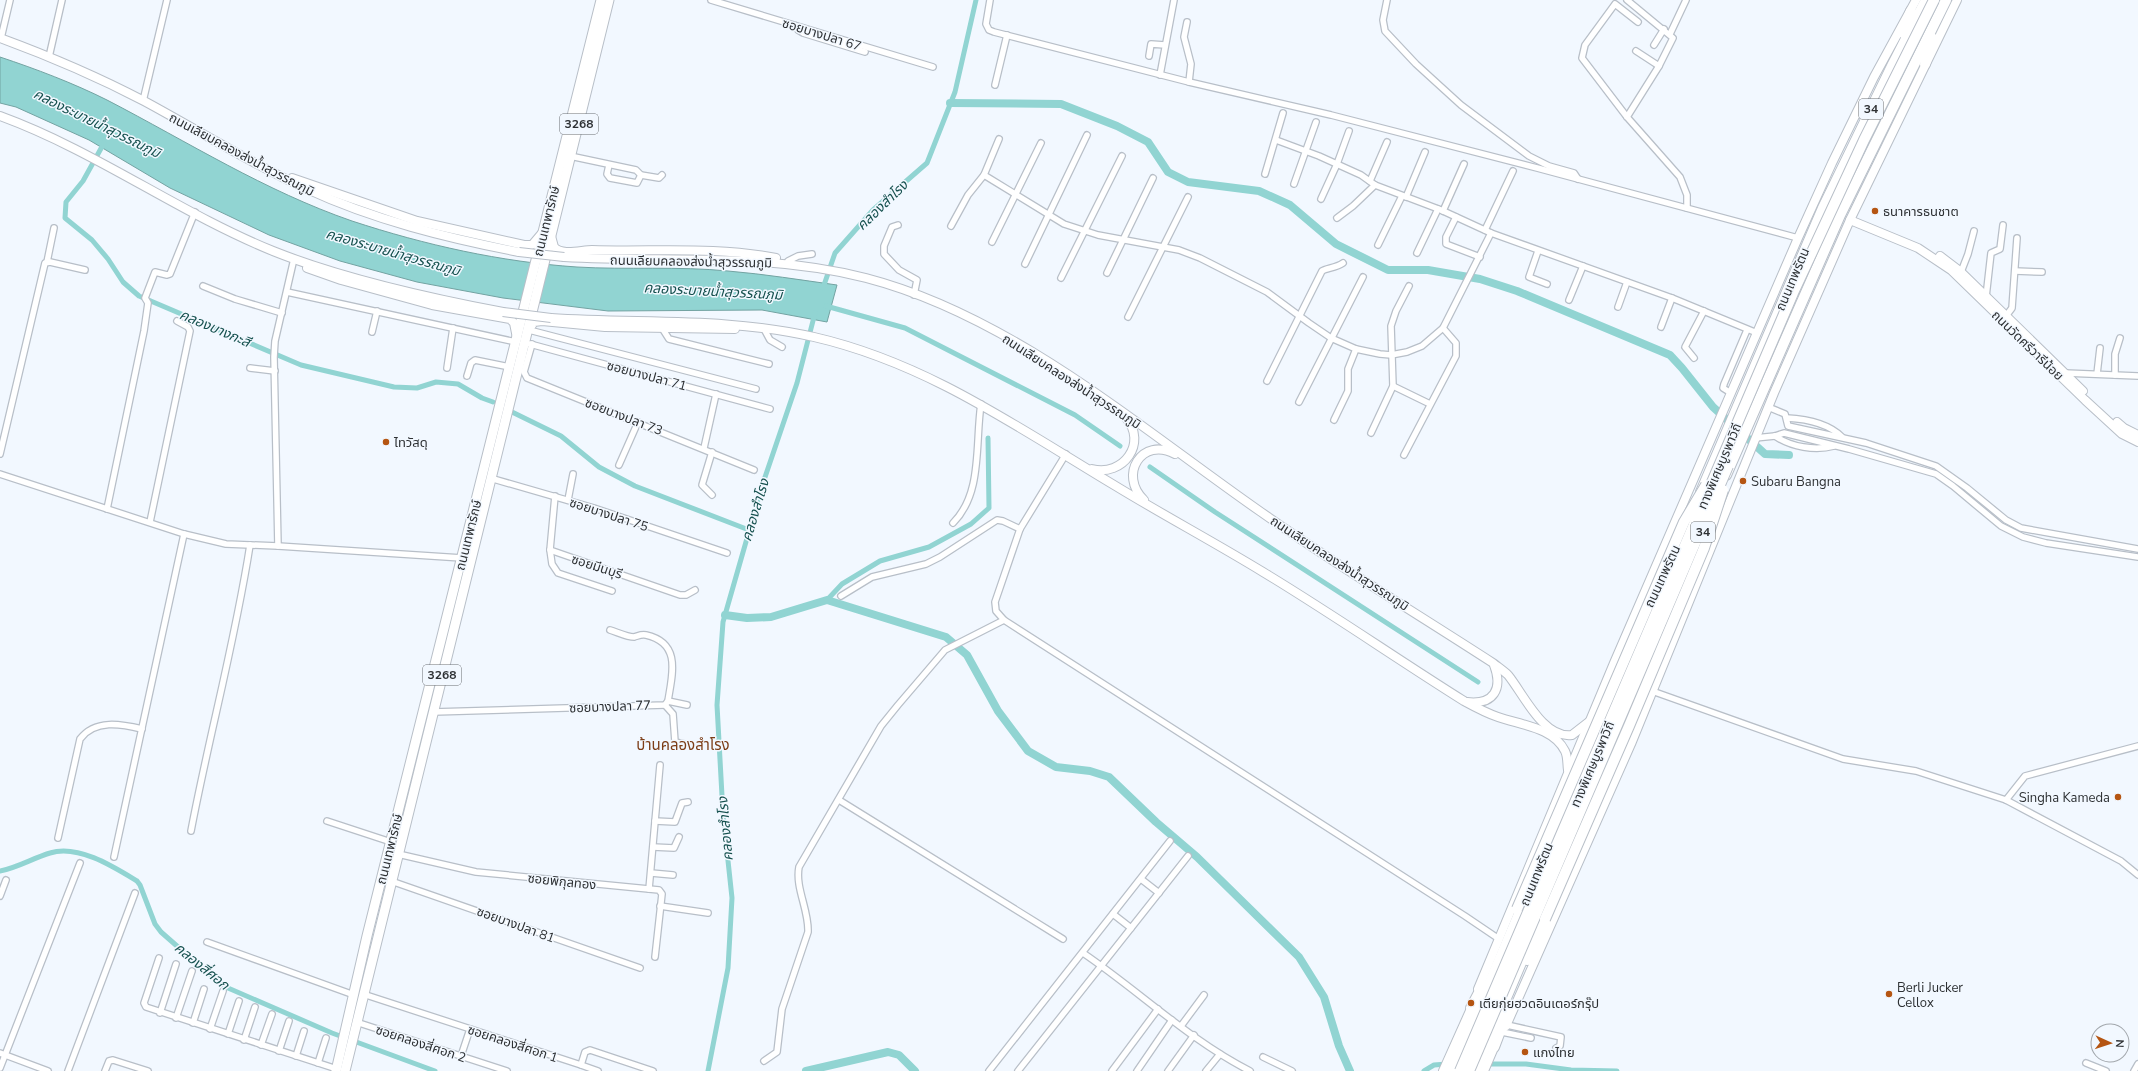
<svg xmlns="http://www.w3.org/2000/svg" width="2138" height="1071" viewBox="0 0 2138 1071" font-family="'Nunito Sans','Noto Sans Thai',sans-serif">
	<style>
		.water { fill: #91d4d2; stroke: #73a3a2 }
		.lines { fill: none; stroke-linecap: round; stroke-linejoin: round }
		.canal { stroke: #91d4d2; stroke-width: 5 }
		.river { stroke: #91d4d2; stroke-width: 8 }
		.street-casing { stroke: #b8bfc8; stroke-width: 8 }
		.secondary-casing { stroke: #b8bfc8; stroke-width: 10 }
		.primary-casing { stroke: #b8bfc8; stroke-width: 11 }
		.highway-casing { stroke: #b8bfc8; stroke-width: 12 }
		.street { stroke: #fff; stroke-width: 5.5 }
		.secondary { stroke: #fff; stroke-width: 8 }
		.primary { stroke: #fff; stroke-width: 9 }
		.highway { stroke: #fff; stroke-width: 10 }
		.secondary-bridge-casing { stroke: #b8bfc8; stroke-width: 10; stroke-linecap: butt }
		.highway-bridge-casing { stroke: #b8bfc8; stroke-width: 12; stroke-linecap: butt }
		.secondary-bridge { stroke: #fff; stroke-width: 8 }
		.highway-bridge { stroke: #fff; stroke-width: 10 }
		.poi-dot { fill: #b55512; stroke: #f2f8ff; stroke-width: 1.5 }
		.labels { text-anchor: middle; stroke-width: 3; stroke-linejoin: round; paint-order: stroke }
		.shield { fill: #f2f8ff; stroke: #686c70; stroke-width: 1 }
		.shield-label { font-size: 12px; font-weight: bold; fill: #2d3033 }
		.street-label { font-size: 13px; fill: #2d3033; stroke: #f2f8ff }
		.poi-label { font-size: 13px; fill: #2d3033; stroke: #f2f8ff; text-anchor: start }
		.water-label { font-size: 14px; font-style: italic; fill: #16514f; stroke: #f2f8ff }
		.quarter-label { font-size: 15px; fill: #7c3d17; stroke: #f2f8ff }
	</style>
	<rect width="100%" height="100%" fill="#f2f8ff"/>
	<path class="water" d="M0,57C36,69 73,83 107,100C188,142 265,191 352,221C425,245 501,262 577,267C627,270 678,266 728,271C764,274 801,280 837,285L827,322L762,310L608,311L503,298L417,282L340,261L269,235L170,188L89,140L16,107L0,103Z"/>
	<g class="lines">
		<g class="canal">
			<polyline points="104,143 83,181 66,202 65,218 92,240 108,259 123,282 139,296 301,365 394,387 417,388 436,382 458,384 482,398 493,402"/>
			<polyline points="823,288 835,253 873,210 927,163 955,92 976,0"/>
			<polyline points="826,306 905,328 1075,415 1120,446"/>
			<polyline points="512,412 561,436 599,467 635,486 749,530"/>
			<polyline points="1150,467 1215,512 1478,682"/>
			<polyline points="827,600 842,584 880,561 929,547 971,524 989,508 988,438"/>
			<path d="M0,871C17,868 33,858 50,853C78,844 114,867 137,881L140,885L155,924L161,932L202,968L228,988L332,1033L435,1071"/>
			<polyline points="1485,1064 1526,1064 1571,1070 1617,1071"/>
			<polyline points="708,1071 728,968 732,898 723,814 717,705 723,622 762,486 797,383 815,313"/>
			<polyline points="1424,1071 1434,1065 1447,1064"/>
		</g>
		<g class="river">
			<polyline points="950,103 1061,104 1117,126 1148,142 1168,172 1188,182 1259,191 1290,205 1336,244 1388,270 1428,270 1480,279 1517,291 1670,355 1682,368 1713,407 1765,454 1789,455"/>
			<polyline points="725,615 747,618 771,617 827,600 946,637 967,655 998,711 1028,751 1056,767 1090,771 1109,777 1156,822 1197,857 1299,957 1324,997 1339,1046 1350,1071"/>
			<polyline points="806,1071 888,1052 899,1055 915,1071"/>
		</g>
		<g class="street-casing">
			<g id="street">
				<polyline points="711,0 933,67"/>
				<polyline points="990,0 986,24 989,30 994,32 1189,82 1331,115 1537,168 1798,238"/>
				<polyline points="1387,0 1383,20 1385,31 1416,64 1461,105 1529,156 1549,166 1574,173 1578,179"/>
				<polyline points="1627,0 1673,38 1659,66 1627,117"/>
				<polyline points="1187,22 1184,37 1191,64 1189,82"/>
				<polyline points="1638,22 1615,4 1585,45 1582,58 1627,117 1680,177 1687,195 1687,208"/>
				<polyline points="796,26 798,30 803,33 865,52"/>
				<polyline points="1670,34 1686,0"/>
				<polyline points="1,38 10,0"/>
				<polyline points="1654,45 1664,29"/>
				<polyline points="1636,51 1659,66"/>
				<polyline points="1149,56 1151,44 1165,45"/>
				<polyline points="49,57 62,0"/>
				<polyline points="1160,75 1174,0"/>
				<polyline points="995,85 1007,35"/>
				<polyline points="143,101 167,0"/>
				<polyline points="1276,140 1319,156 1361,175 1375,185 1441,210 1491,233 1672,298 1757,333"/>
				<polyline points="570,156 636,170 641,175 659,178 662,175"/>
				<polyline points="609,165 607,174 610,178 637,183 641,175"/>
				<polyline points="1265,174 1283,113"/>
				<polyline points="984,175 1064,224 1098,235 1179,250 1200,258 1267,292 1309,323 1331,338 1356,349 1380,354 1391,355 1407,352 1422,346 1443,328 1491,233"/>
				<polyline points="1370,181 1387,142"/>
				<polyline points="1294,184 1316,122"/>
				<polyline points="1406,197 1425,152"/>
				<polyline points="1321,199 1337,164 1349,131"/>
				<polyline points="1443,211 1464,164"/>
				<polyline points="1456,217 1446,237 1446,244 1480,257"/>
				<polyline points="1337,218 1353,206 1375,185"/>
				<polyline points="898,225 892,227 884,246 884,254 899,270 917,280 914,295"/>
				<polyline points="951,226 968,195 984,175 999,139"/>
				<polyline points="1485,230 1513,171"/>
				<polyline points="992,242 1041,143"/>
				<polyline points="1378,245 1402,196"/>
				<polyline points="1538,251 1529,277 1547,284"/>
				<polyline points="1417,253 1438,209"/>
				<polyline points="788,261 798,256 812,254"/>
				<polyline points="47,262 54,228"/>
				<polyline points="1025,264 1087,135"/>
				<polyline points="2015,271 2042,272"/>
				<polyline points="1961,272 1968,254 1974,231"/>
				<polyline points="1107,273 1153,178"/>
				<polyline points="1061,278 1122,156"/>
				<polyline points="203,286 235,299 282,313"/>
				<polyline points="287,292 516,342"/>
				<polyline points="1986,297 1991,253 2000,249 2003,225"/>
				<polyline points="1569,300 1583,266"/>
				<polyline points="1618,307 1627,282"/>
				<polyline points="2006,316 2012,308 2017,238"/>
				<polyline points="1128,317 1188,197"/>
				<polyline points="1661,327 1672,298"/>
				<polyline points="662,328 669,339 769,364"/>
				<polyline points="764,329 770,340 782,347"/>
				<polyline points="529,330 756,389"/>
				<polyline points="372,332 377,311"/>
				<polyline points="530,344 770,409"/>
				<polyline points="532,344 524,372 527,378 754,470"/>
				<polyline points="1694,358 1685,347 1704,311"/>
				<polyline points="250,368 275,371"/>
				<polyline points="447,368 453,328"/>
				<polyline points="2065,373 2138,376"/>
				<polyline points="2097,374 2100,348"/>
				<polyline points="2115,375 2115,354 2120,338"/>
				<polyline points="467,376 471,363 475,360 510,367"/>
				<path d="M1267,381L1322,271C1326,268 1336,268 1343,263"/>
				<polyline points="1393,386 1430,404"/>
				<polyline points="1731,393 1723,388 1724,384 1747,330"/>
				<polyline points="1299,402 1363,277"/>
				<polyline points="1768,407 1785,414 1788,426 1866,443 1936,466 1967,488 2006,520 2021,528 2138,549"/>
				<path d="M1787,418C1806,419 1828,423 1842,437"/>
				<polyline points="1334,420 1348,391 1348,369 1356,349"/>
				<polyline points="1371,433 1393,386 1391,326 1396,311 1409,286"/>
				<path d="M1775,436C1791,447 1815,451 1834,446"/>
				<polyline points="1755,438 1775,436 1784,433 1849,449 1936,474 1953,486 2001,526 2023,537 2046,543 2138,557"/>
				<polyline points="704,448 716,394"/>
				<polyline points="712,452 702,485 712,495"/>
				<polyline points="0,454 45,263 50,262 85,270"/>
				<polyline points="1404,455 1456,356 1456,343 1443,328"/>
				<polyline points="619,465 638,422"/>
				<polyline points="0,474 184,534 226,544 278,546 462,558"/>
				<polyline points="490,478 594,508 727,553"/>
				<polyline points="555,496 550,550 680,595 686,595 695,590"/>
				<polyline points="568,500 573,474"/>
				<polyline points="107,509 144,331 148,303 145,298 155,272 167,275 170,274 195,212"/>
				<polyline points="150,522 190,331 188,327 177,321"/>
				<path d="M953,523C983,493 975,443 981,404"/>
				<polyline points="278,546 274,357 275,341 293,263"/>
				<polyline points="550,550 552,564 558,573 612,591"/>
				<polyline points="841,596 872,577 926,564 940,557 997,520 1003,521 1020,529"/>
				<polyline points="1004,620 996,611 995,602 1020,529 1066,454"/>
				<polyline points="1652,691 1843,759 1916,771 2006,800 2121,861 2138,875"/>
				<polyline points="668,701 687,705"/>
				<polyline points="665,705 673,714 675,742 684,744"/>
				<path d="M433,712L665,705L668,701C672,675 682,643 646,635C641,634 638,636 634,637C627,637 617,632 610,630"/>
				<polyline points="839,800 1063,939"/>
				<polyline points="2006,800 2025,776 2138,746"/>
				<polyline points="327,821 391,842"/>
				<polyline points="655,821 675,822 682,803 688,802"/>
				<path d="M191,831C209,736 235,642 250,545"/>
				<path d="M58,838L80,739C95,719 121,724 142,729"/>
				<polyline points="653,847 674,848 679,837"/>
				<polyline points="398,854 476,872 659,890 662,894 655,957"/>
				<polyline points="114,857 184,534"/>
				<polyline points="651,873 673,875"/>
				<polyline points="1141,879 1159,893"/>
				<polyline points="391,881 640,968"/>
				<polyline points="649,889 660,765"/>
				<polyline points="0,896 6,880"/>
				<polyline points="660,906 708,913"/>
				<polyline points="1113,914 1131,928"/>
				<polyline points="207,942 354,995"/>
				<path d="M1083,953C1139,991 1189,1040 1250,1071"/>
				<polyline points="159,958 144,1003 146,1007 337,1069"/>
				<polyline points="363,994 581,1065 585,1052 590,1050 653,1071"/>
				<polyline points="160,1013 176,964"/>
				<polyline points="176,1018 192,971"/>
				<polyline points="356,1022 507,1071"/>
				<polyline points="193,1023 204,989"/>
				<polyline points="1507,1025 1561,1037 1560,1046 1556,1048"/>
				<polyline points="1181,1026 1204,995"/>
				<polyline points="210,1029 223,991"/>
				<polyline points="1502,1032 1531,1038"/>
				<polyline points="228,1034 239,1001"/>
				<polyline points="244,1040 255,1007"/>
				<polyline points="261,1045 272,1014"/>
				<polyline points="279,1051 289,1021"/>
				<polyline points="0,1053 48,1071"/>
				<polyline points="296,1056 304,1031"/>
				<polyline points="461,1056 470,1029"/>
				<polyline points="1263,1057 1292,1071"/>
				<path d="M764,1061L777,1052L782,1009L808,932C809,910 795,888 799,867L881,726L898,705L945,650L1004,620L1465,916L1499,939"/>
				<polyline points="318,1063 326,1038"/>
				<polyline points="2086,1063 2106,1071"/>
				<polyline points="581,1065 598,1071"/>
				<polyline points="0,1068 80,863"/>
				<polyline points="68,1071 135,893"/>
				<polyline points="105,1071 109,1061 113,1060 148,1071"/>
				<polyline points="989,1071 1170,841"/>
				<polyline points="1018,1071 1188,856"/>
				<polyline points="1112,1071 1158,1009"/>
				<polyline points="1137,1071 1172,1020"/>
				<polyline points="1168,1071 1194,1035"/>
				<polyline points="1206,1071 1220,1054"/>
				<polyline points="2134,1071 2138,1064"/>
			</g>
		</g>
		<g class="secondary-casing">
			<g id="secondary">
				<path d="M0,38C49,56 98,77 144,101C198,130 251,164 307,189C374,220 447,238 519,252"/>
				<path d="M0,116C96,151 179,213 273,251C343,279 429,298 503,312"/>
				<polyline points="292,178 417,221 524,245 532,245 543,232"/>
				<polyline points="1850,220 1918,248 1951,270 2085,400 2122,434 2138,442"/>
				<path d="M551,236L554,247C562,256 581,250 592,250C653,252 716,246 776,258"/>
				<polyline points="1940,256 1961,272 2083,391"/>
				<path d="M564,257C666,263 765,252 866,278C1012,316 1139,427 1261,512C1336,565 1416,613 1493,663C1498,667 1504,671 1508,675C1523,693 1543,739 1572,735L1590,721"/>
				<polyline points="307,268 341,280 432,305 510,319 514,323 517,338"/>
				<path d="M551,318C640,324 728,317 814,337C927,363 1017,427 1114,485C1163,515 1214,542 1263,572C1331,613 1397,659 1464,701C1475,707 1486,713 1498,717C1520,725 1553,727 1565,751C1568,757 1567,764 1568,770"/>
				<polyline points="528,331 534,322 542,321 605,327 735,329"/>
				<polyline points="2117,422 2124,428 2138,435"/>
				<path d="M1092,469C1123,477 1148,443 1126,418"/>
				<path d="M1144,500C1118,475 1142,436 1175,454"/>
				<path d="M1467,702C1494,705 1503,689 1494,665"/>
				<polyline points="1478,989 1614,663 1798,238 1832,163 1874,77 1916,0"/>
				<polyline points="1506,1026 1631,744 1774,393 1850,220 1957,0"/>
				<polyline points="1443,1071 1473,1004"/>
				<polyline points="1484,1071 1496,1043"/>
			</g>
		</g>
		<g class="primary-casing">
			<g id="primary">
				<polyline points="336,1071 367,936 601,0"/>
				<polyline points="345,1071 609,0"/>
			</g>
		</g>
		<g class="highway-casing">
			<g id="highway">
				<polyline points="1903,33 1911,11"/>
				<polyline points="1925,64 1932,38"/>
				<polyline points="1726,475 1840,215 1946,0"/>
				<polyline points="1701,492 1823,208 1893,64 1926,0"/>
				<polyline points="1527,960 1545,919"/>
				<polyline points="1471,1008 1483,985"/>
				<polyline points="1494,1047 1510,1005"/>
				<polyline points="1452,1071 1525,900"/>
				<polyline points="1475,1071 1526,951"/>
			</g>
		</g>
		<use href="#street" class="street"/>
		<use href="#secondary" class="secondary"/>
		<use href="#primary" class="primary"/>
		<use href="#highway" class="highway"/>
		<g class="secondary-bridge-casing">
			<g id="secondary-bridge">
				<polyline points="519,252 564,257"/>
				<polyline points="503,312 551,318"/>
			</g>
		</g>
		<g class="highway-bridge-casing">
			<g id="highway-bridge">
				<polyline points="1517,909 1684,522 1706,485"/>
				<polyline points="1545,919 1629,726 1704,548 1723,490"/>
				<polyline points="1460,1071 1793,293 1864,140 1934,0"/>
				<polyline points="1469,1071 1728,466"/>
			</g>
		</g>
		<use href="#secondary-bridge" class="secondary-bridge"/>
		<use href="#highway-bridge" class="highway-bridge"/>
	</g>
	<g class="poi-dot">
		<circle cx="1875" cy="211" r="4"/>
		<circle cx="386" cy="442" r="4"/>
		<circle cx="1743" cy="481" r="4"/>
		<circle cx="2118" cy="797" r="4"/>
		<circle cx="1889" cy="994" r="4"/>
		<circle cx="1471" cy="1003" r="4"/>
		<circle cx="1525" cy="1052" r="4"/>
	</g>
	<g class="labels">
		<g class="shield">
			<rect x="1859" y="99" width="24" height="20" rx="3"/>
			<rect x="560" y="114" width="38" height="20" rx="3"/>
			<rect x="1691" y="522" width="24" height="20" rx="3"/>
			<rect x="423" y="665" width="38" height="20" rx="3"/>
		</g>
		<g class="shield-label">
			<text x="1871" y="113">34</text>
			<text x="579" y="128">3268</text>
			<text x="1703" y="536">34</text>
			<text x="442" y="679">3268</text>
		</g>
		<g class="street-label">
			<text transform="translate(822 34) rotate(17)" y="5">ซอยบางปลา 67</text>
			<text transform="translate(242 154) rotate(28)" y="5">ถนนเลียบคลองส่งน้ำสุวรรณภูมิ</text>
			<text transform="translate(546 221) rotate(-76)" y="5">ถนนเทพารักษ์</text>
			<text transform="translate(691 261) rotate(1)" y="5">ถนนเลียบคลองส่งน้ำสุวรรณภูมิ</text>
			<text transform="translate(1792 279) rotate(-67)" y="5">ถนนเทพรัตน</text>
			<text transform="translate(2028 345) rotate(44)" y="5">ถนนวัดศรีวารีน้อย</text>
			<text transform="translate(647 375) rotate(15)" y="5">ซอยบางปลา 71</text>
			<text transform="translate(1072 381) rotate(33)" y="5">ถนนเลียบคลองส่งน้ำสุวรรณภูมิ</text>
			<text transform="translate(624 416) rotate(21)" y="5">ซอยบางปลา 73</text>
			<text transform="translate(1719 466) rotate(-67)" y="5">ทางพิเศษบูรพาวิถี</text>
			<text transform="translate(609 514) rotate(18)" y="5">ซอยบางปลา 75</text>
			<text transform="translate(468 535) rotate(-76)" y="5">ถนนเทพารักษ์</text>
			<text transform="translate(1340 563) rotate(33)" y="5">ถนนเลียบคลองส่งน้ำสุวรรณภูมิ</text>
			<text transform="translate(597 566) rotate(18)" y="5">ซอยมีนบุรี</text>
			<text transform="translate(1662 576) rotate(-65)" y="5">ถนนเทพรัตน</text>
			<text transform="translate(610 706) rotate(-2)" y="5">ซอยบางปลา 77</text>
			<text transform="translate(1592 764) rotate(-67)" y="5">ทางพิเศษบูรพาวิถี</text>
			<text transform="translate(389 849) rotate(-76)" y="5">ถนนเทพารักษ์</text>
			<text transform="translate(1536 874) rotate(-68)" y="5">ถนนเทพรัตน</text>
			<text transform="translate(562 881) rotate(6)" y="5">ซอยพิกุลทอง</text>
			<text transform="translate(516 924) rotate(20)" y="5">ซอยบางปลา 81</text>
			<text transform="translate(421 1043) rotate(18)" y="5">ซอยคลองสี่ศอก 2</text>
			<text transform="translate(513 1043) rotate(18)" y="5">ซอยคลองสี่ศอก 1</text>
		</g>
		<g class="poi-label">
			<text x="1883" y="216">ธนาคารธนชาต</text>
			<text x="394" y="447">ไทวัสดุ</text>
			<text x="1751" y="486">Subaru Bangna</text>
			<text x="2110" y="802" text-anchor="end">Singha Kameda</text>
			<text x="1897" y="992">Berli Jucker<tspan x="1897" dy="15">Cellox</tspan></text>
			<text x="1479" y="1008">เตียกุ่ยฮวดอินเตอร์กรุ๊ป</text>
			<text x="1533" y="1057">แกงไทย</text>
		</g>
		<g class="water-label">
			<text transform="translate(97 123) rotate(26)" y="5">คลองระบายน้ำสุวรรณภูมิ</text>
			<text transform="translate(882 205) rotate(-44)" y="5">คลองสำโรง</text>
			<text transform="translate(393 252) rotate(16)" y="5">คลองระบายน้ำสุวรรณภูมิ</text>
			<text transform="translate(713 291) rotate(3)" y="5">คลองระบายน้ำสุวรรณภูมิ</text>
			<text transform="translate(215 328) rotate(23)" y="5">คลองบางกะสี</text>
			<text transform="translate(755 510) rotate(-73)" y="5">คลองสำโรง</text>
			<text transform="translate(725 829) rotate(-95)" y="5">คลองสำโรง</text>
			<text transform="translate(202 966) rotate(39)" y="5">คลองสี่ศอก</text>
		</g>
		<g class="quarter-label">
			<text x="683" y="750">บ้านคลองสำโรง</text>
		</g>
	</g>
	<g transform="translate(2110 1043) rotate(93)"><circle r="19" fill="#f2f8ff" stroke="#a3a8ad"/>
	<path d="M0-3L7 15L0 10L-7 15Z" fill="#b55512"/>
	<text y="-6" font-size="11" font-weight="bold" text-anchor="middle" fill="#2d3033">N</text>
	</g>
</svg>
